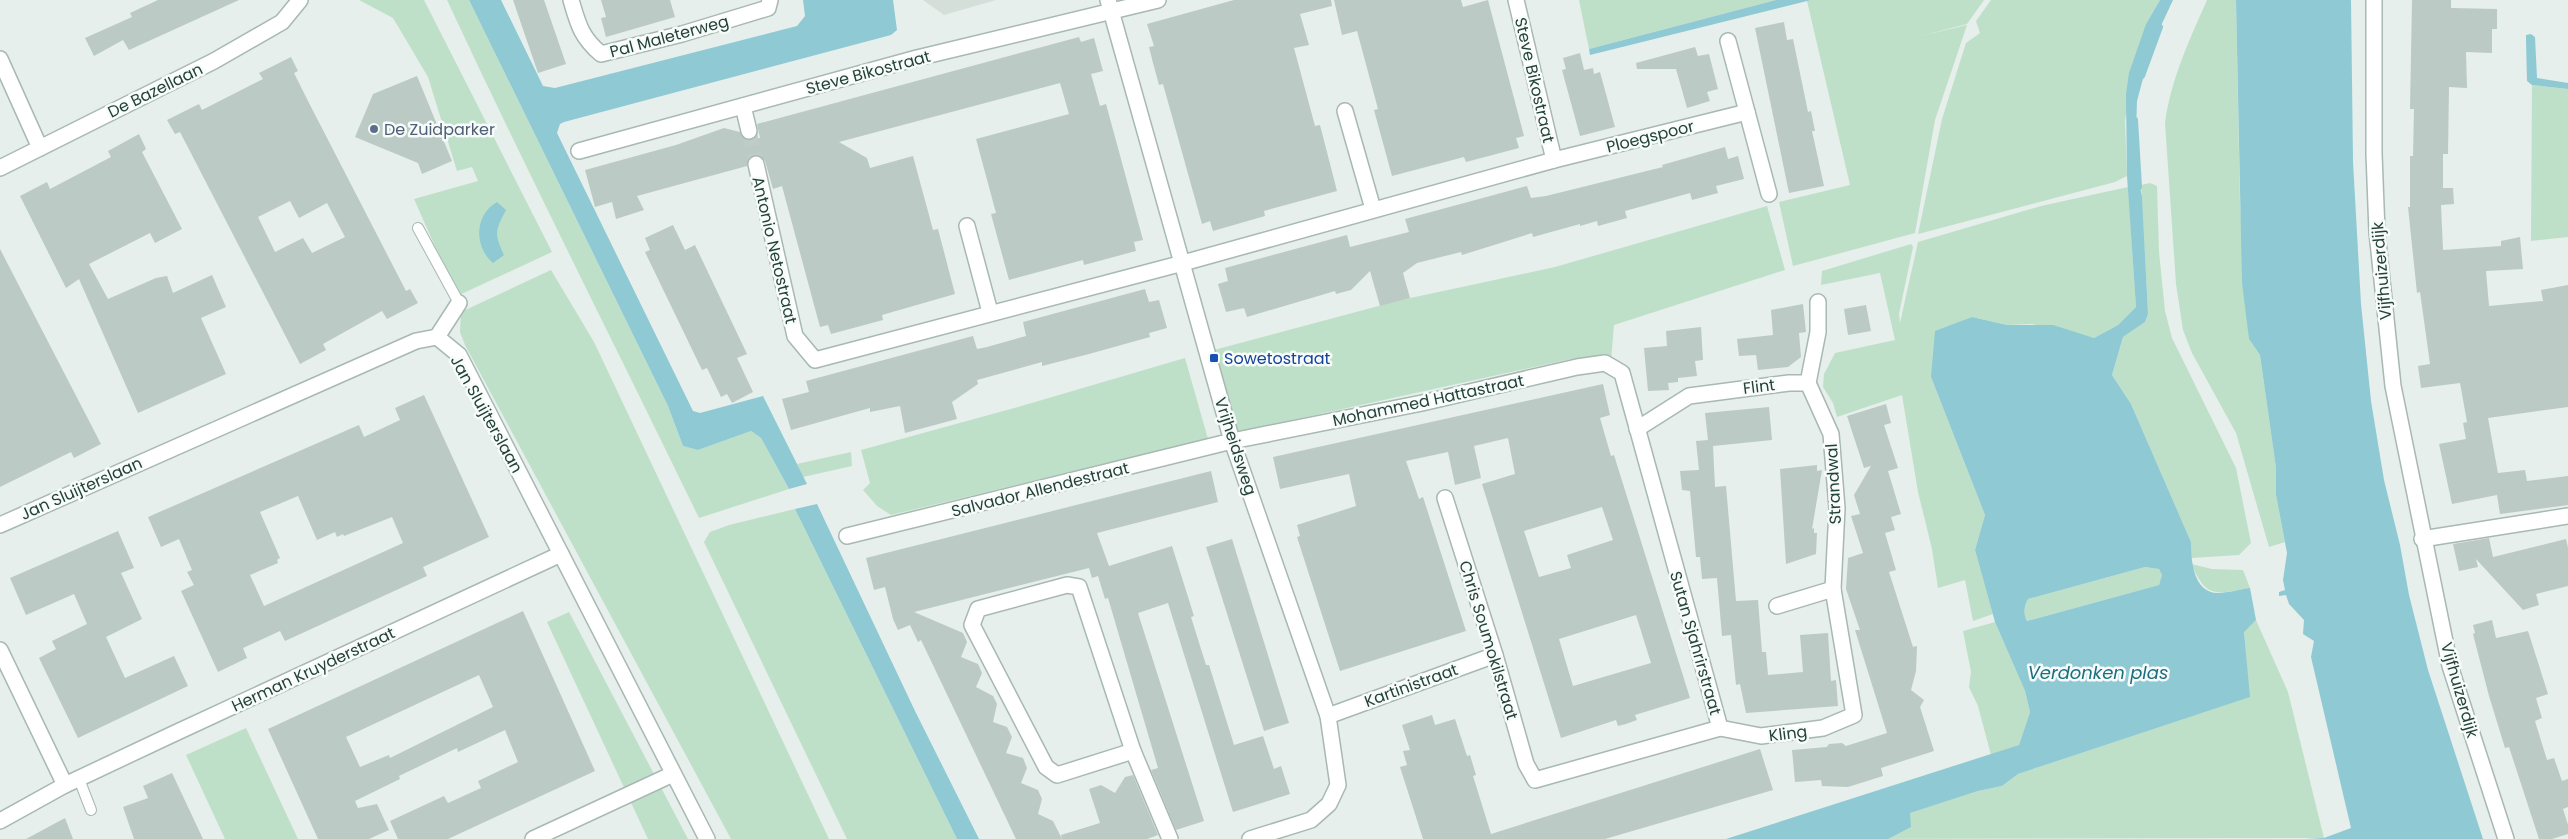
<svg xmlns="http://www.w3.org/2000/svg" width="2568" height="839" viewBox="0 0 2568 839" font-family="Poppins,sans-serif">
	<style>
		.built { fill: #d4dfda }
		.green { fill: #bfe0c8 }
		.water { fill: #8ec9d4; fill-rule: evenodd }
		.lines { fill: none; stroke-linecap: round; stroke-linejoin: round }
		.stream { stroke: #8ec9d4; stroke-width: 6 }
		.building { fill: #bbcac4; fill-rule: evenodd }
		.minor-tunnel { stroke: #bfccc8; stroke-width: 15; stroke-dasharray: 15 8; stroke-linecap: butt }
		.service-casing { stroke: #a8b8b2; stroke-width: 12 }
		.minor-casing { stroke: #a8b8b2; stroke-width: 18 }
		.tertiary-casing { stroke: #a8b8b2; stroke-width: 18 }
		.service { stroke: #fff; stroke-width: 10 }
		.minor { stroke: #fff; stroke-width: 15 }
		.tertiary { stroke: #fff; stroke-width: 15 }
		.service-dot { fill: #5c6f8a; stroke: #f7fbf9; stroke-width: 2 }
		.transit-dot { fill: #1a4fb4; stroke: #f7fbf9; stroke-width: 2 }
		.labels { text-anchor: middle; stroke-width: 5; stroke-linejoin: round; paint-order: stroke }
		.street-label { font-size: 16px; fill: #24423a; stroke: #f7fbf9 }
		.service-label { font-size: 16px; fill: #4e5e75; stroke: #f7fbf9; text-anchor: start }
		.transit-label { font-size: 16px; fill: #164399; stroke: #f7fbf9; text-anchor: start }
		.water-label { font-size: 18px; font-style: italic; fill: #1c6f80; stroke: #f7fbf9 }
	</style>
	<rect width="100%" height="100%" fill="#e6efeb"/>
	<polygon class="built" points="923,0 996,0 944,15"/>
	<g class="green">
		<polygon points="359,0 424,0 552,252 457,296 414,199 478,181 472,167 457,171 428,77 393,18"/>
		<path d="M447,0H469L668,406L683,446L698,450L751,431L761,438L789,489L699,518C615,345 528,174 447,0Z"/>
		<polygon points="1579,0 1776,0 1589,49"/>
		<polygon points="1811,0 1984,0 1967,24 1921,36 1967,25 1935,120 1915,233 1793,266 1779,202 1850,185 1807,1"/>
		<polygon points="1991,0 2160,0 2146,24 2125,120 2127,176 2115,182 1918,234 1942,119 1966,43 1980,33 1976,21"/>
		<path d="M2207,0H2236L2240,204L2249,339L2260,355L2276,468V495L2285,542L2269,547L2236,433L2192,353L2183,330L2176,284L2165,123C2171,79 2189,41 2207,0Z"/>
		<polygon points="2532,85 2568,89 2568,237 2531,241"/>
		<polygon points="2150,183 2157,186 2159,252 2165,311 2172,338 2236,468 2251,543 2239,555 2191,558 2191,542 2131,404 2112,375 2123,337 2145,322 2148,314 2141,185"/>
		<polygon points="2128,187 2136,307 2118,325 2094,338 2032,324 2007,325 1972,317 1960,322 1931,377 1985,515 1975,550 1993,614 1973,621 1965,580 1938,588 1932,549 1918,492 1902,395 1837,417 1833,403 1823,387 1824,374 1835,353 1895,340 1880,273 1821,285 1822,271 1911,244 1913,247 1899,314 1900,323 1918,242 2041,206"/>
		<polygon points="1767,206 1785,270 1614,325 1611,361 1596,357 1571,359 1238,432 1214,350 1401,300 1555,267"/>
		<polygon points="551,270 594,342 829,839 731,839 465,345 460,332 461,312"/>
		<polygon points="1185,358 1208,439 891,515 877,506 863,490 870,483 861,450 1018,407"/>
		<polygon points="851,452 852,466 803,477 797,464"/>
		<polygon points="795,509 957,839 847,839 704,542 710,532 729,525"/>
		<path d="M2191,564L2212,569L2243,570L2250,588C2215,594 2207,599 2191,564Z"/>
		<path d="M2145,567L2159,569L2162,575L2159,585L2027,621C2023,613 2024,606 2028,599Z"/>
		<polygon points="569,612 688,839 648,839 547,622"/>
		<polygon points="2256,620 2288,692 2324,838 1844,839 1909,813 1978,791 2002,786 2018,774 2249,697 2244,631"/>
		<polygon points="1995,622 2025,691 2030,712 2019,745 1991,755 1978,706 1969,687 1971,672 1963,631"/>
		<polygon points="246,728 298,839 225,839 186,755"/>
	</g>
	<g class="water">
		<polygon points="469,0 501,0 543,86 555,88 797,26 805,16 803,0 893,0 897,30 891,35 564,122 560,124 557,133 693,411 700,413 763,396 807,484 789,489 761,438 751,431 698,450 683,446 668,406"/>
		<polygon points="1776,0 1811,0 1590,55 1589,49"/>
		<path d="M2160,0H2173L2152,45L2137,101L2135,161L2142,197L2148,314L2145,322L2123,337L2112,375L2131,404L2191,542C2191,560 2193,593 2218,593C2228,593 2240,589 2250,588L2256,620L2244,632L2250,697L2018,774L2002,786L1978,791L1910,813L1911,827L1888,839H1726L2019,745L2030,712L2025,691L1995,622L1975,550L1985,515L1931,377L1935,331L1972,317L2007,325H2053L2094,338L2118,325L2136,307L2127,176L2126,94L2129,73L2146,24ZM2145,567L2159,569L2162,575L2159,585L2027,621C2023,613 2024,606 2028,599Z"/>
		<polygon points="2236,0 2351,0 2353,162 2361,304 2371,401 2384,480 2400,545 2409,595 2428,670 2483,839 2305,839 2324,838 2351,828 2311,657 2314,641 2303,634 2304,620 2289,604 2286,595 2279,596 2279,592 2285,590 2283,580 2287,553 2276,495 2276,468 2260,355 2249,339 2242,283"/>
		<polygon points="2531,34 2535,37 2537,78 2568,83 2568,89 2532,85 2527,81 2526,40 2526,35"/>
		<path d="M497,202L506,210C495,231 494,233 504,255L493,263C474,247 474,215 497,202Z"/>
		<polygon points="817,504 915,711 979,839 957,839 795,509"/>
	</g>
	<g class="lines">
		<g class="stream">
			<polyline points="2142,76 2160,27"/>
			<polyline points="2135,120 2139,187"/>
		</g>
	</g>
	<g class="building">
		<polygon points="158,0 239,0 129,50 123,40 94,56 85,38 132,17 130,13"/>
		<polygon points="513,0 544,0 566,64 538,73"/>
		<polygon points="601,0 670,0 675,17 606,37 601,18 606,17"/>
		<polygon points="1234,0 1331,0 1332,6 1300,14 1309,45 1294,48 1315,126 1320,125 1337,191 1264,211 1265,216 1213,231 1210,221 1202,224 1163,84 1159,85 1153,63 1149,47 1154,46 1147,24"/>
		<polygon points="1334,0 1461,0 1463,7 1488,0 1524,136 1516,138 1519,148 1466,162 1464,157 1392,176 1374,110 1378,109 1357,31 1342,35"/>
		<polygon points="2412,0 2451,0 2451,8 2497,9 2497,29 2492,29 2492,53 2466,52 2467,88 2449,87 2448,154 2443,154 2443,188 2453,188 2454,204 2441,205 2443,250 2501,246 2501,241 2520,237 2523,269 2486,271 2489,306 2543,301 2541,290 2568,285 2568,407 2488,418 2498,473 2525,470 2527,481 2568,476 2568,505 2500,514 2497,495 2452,504 2439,444 2466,439 2463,423 2467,422 2460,383 2421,388 2418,366 2430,364 2420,292 2417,293 2408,207 2410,207 2410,156 2413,156 2414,109 2410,109"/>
		<polygon points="1784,22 1787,40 1793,39 1808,112 1811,111 1815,131 1812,131 1824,186 1789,193 1755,28"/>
		<polygon points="1079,37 1081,42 1094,38 1103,71 1091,74 1100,106 1106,104 1143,240 1134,242 1136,251 1084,265 1083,260 1009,280 991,214 996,213 976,139 1069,114 1060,83 839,142 867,158 870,168 913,156 933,230 938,229 955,294 882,315 883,320 831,334 828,325 820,327 782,186 773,189 765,161 759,155 750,157 747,166 637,196 644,210 616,219 612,202 595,207 585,170 676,145 724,128 740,132 747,140 760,138 757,124"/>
		<polygon points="1695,47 1698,56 1709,54 1718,89 1707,92 1710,101 1687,108 1676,69 1637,69 1636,63"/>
		<polygon points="1580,53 1584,70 1593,68 1594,74 1600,72 1615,127 1580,136 1562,70 1566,69 1563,58"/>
		<path d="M291,57L298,71L294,73L309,103L406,291L410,289L418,303L387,319L382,311L323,344L326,350L300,364L180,132L175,134L167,120L199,104L202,110L263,79L259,73ZM290,201L299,218L327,203L345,237L312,253L303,238L275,252L258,217Z"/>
		<polygon points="417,76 452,161 422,174 418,163 355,137 373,94"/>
		<polygon points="139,134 146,149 142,152 182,229 155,243 150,233 89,264 108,299 156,278 167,276 173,293 212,275 226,307 201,318 226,374 138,413 79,279 66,288 20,196 47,182 50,189 111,157 108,151"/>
		<polygon points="1725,147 1728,159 1738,156 1744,179 1716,186 1718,193 1692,200 1690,193 1625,211 1627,218 1598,226 1597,221 1580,226 1580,224 1533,237 1532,233 1462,255 1461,252 1417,263 1403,273 1410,298 1380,306 1370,271 1351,290 1336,294 1335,291 1247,317 1244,308 1226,312 1218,284 1228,281 1225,268 1347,235 1350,247 1409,232 1405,219 1527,186 1531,198 1546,196 1663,167 1662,165"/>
		<polygon points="673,225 685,250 695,245 747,354 737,358 753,392 732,403 727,394 721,397 707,368 702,370 645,252 650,250 645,238"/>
		<polygon points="0,249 101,444 74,458 71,452 0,487"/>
		<polygon points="1145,289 1149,302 1159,300 1167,328 1149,333 1150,337 1089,354 1042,366 1042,362 977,380 978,384 952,402 957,419 905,433 900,406 870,412 870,408 791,430 782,399 809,392 806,381 973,336 977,349 987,347 1026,336 1023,322"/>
		<polygon points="1803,304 1806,332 1799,333 1801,357 1788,367 1758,370 1756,355 1739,356 1737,339 1773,335 1771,310"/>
		<polygon points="1866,305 1871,331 1848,335 1844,309"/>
		<polygon points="1701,327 1703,360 1695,361 1697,376 1678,378 1678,382 1668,383 1669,390 1648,391 1644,348 1667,346 1666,331"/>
		<path d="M1603,384L1610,415L1600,418L1611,456L1614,455L1690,698L1635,715L1637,720L1626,724L1618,726L1616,720L1561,738L1482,484L1515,474L1508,438L1474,446L1481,478L1455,485L1448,452L1406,461L1419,499L1423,497L1466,631L1340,671L1297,537L1300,536L1297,525L1356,506L1349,474L1280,489L1273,457ZM1602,507L1613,540L1567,555L1571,568L1539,577L1524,531ZM1636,615L1651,663L1573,686L1559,639Z"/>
		<path d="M424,395L489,537L423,567L427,576L285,641L280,631L243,648L247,658L218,672L181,591L194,585L187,572L192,570L179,539L161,547L148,517L359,425L364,437L400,420L395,408ZM298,496L317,540L335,532L337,537L343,534L344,536L392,517L403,543L264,606L250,575L278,563L277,560L280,558L260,512Z"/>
		<polygon points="1886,404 1891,423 1884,425 1898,468 1888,471 1901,514 1891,517 1895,530 1885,533 1896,570 1889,572 1913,647 1917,646 1916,671 1911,690 1924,700 1920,707 1934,751 1881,768 1883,776 1848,787 1822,786 1821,780 1795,782 1792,750 1827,747 1829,744 1842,743 1846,746 1887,733 1855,630 1860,630 1846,589 1848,558 1863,553 1851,516 1860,514 1854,495 1871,466 1864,468 1847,416"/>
		<polygon points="1769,407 1772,440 1713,446 1715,487 1726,486 1736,601 1758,600 1762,652 1766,652 1768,675 1803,672 1800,635 1828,633 1831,681 1836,680 1838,706 1746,713 1740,684 1736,685 1731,635 1722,636 1717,578 1702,579 1700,557 1696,557 1690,491 1682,490 1680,471 1699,470 1696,441 1708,440 1705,413"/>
		<polygon points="1817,465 1817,471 1822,470 1812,529 1814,528 1814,533 1817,533 1816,554 1786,564 1780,469"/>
		<polygon points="1211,471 1218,502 1097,533 1109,566 1172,546 1194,616 1191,617 1206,665 1209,665 1234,745 1263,736 1274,769 1281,766 1290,794 1233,812 1168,603 1138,613 1204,821 1176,830 1151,770 1158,768 1108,598 1105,599 1098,576 1092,578 1089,568 914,612 963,633 967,642 961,657 978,664 982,673 976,687 993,696 997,704 993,722 1007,727 1012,737 1006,753 1023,758 1027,768 1021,783 1038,790 1042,799 1038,814 1053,821 1062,839 1016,839 921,640 918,642 910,625 898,630 893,619 885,587 874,590 866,558"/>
		<polygon points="118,531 134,568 121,573 142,619 106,637 125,678 174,656 188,686 78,738 39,658 56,649 52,641 87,624 74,594 26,615 10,578"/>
		<polygon points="2489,538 2493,557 2566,539 2568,548 2568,586 2536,594 2539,605 2523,610 2476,559 2478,567 2459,571 2453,544"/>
		<polygon points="1232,539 1289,723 1264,731 1206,547"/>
		<path d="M523,611L595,771L448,839H398L390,821L444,796L448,803L481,788L478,781L518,762L505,730L458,752L457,748L399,776L400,779L355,801L358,808L377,804L389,830L369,839H318L268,729ZM479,675L493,707L390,758L389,755L360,767L346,737Z"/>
		<polygon points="2492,620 2496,638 2528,631 2548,694 2536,698 2542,718 2535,721 2547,760 2554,758 2562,781 2568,779 2568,807 2563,809 2568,825 2568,834 2552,839 2539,839 2509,747 2505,748 2489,696 2473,634 2475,633 2473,625"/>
		<polygon points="1432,715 1435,725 1455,719 1467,756 1470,755 1476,775 1473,776 1491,834 1760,749 1773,790 1605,839 1423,839 1400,767 1407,765 1403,751 1410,750 1402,725"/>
		<polygon points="172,773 203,839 134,839 123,807 148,798 143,786"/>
		<polygon points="1133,775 1158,835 1147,839 1062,839 1061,835 1100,823 1089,789 1101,785 1115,793 1125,777"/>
		<polygon points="65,818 73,839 26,839"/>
	</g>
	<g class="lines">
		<polyline class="minor-tunnel" points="749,131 756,164"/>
		<g class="service-casing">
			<g id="service">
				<polyline points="418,228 459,303"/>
				<polyline points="79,779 91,810"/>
			</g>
		</g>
		<g class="minor-casing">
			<g id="minor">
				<path d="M571,0C578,24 581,37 601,54L682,34L768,8L770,0"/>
				<polyline points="1516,0 1554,160"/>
				<polyline points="1728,41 1769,194"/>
				<polyline points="0,59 40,148"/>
				<polyline points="743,106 749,131"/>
				<polyline points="1345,111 1373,209"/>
				<polyline points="579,151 917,58 1158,0"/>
				<polyline points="756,164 795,336 815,360 1183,263 1554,160 1747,112"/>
				<polyline points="0,168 214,61 282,22 300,0"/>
				<polyline points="967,226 990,312"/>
				<polyline points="437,337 459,303"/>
				<polyline points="1808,383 1818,332 1818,302"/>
				<polyline points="1637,429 1689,396 1789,383 1808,383"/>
				<polyline points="0,525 416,341 437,337 459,355 707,839"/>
				<polyline points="847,536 1232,441 1422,403 1577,367 1605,363 1622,373 1720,728 1535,780 1526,764 1495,655 1445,498"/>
				<polyline points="2422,539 2568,516"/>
				<polygon points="1067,585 1079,587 1133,751 1057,775 1046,767 972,625 978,609"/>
				<polyline points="1777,606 1833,589"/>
				<polyline points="0,650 65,785"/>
				<polyline points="1328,716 1495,655"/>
				<polyline points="1720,728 1761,736 1823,728 1854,715 1833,589 1837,508 1831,434 1808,383"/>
				<polyline points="1133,751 1170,839"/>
				<polyline points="0,821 65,785 171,735 561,554"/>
				<polyline points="533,839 673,774"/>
			</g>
		</g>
		<g class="tertiary-casing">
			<g id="tertiary">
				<polyline points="1108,0 1232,441 1328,716 1338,785 1329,804 1311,820 1250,839"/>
				<polyline points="2374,0 2374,154 2377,232 2393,386 2450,666 2506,839"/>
			</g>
		</g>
		<use href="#service" class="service"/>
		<use href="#minor" class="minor"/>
		<use href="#tertiary" class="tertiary"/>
	</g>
	<circle class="service-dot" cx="374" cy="129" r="5"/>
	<rect class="transit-dot" x="1209" y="353" width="10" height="10" rx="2.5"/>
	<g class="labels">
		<g class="street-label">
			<text transform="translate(669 36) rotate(-15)" y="6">Pal Maleterweg</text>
			<text transform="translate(868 72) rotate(-15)" y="6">Steve Bikostraat</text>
			<text transform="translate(1535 80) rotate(77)" y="6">Steve Bikostraat</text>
			<text transform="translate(155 90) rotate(-26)" y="6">De Bazellaan</text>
			<text transform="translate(1650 136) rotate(-14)" y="6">Ploegspoor</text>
			<text transform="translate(775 250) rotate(77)" y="6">Antonio Netostraat</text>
			<text transform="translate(2381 271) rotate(-95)" y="6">Vijfhuizerdijk</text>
			<text transform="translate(1759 386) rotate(-7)" y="6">Flint</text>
			<text transform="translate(1428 400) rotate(-12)" y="6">Mohammed Hattastraat</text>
			<text transform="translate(487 414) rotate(61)" y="6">Jan Sluijterslaan</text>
			<text transform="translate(1236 446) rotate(72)" y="6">Vrijheidsweg</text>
			<text transform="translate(1833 484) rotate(-93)" y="6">Strandwal</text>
			<text transform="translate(81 488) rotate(-24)" y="6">Jan Sluijterslaan</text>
			<text transform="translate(1040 489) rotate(-14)" y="6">Salvador Allendestraat</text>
			<text transform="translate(1489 640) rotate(73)" y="6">Chris Soumokilstraat</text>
			<text transform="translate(1696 643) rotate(74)" y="6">Sutan Sjahrirstraat</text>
			<text transform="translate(313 669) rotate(-25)" y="6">Herman Kruyderstraat</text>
			<text transform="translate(1411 685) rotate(-20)" y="6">Kartinistraat</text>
			<text transform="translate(2460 690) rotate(74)" y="6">Vijfhuizerdijk</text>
			<text transform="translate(1788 733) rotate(-7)" y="6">Kling</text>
		</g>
		<g class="service-label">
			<text x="384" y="135">De Zuidparker</text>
		</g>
		<g class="transit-label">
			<text x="1224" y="364">Sowetostraat</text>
		</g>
		<g class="water-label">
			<text x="2098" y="679">Verdonken plas</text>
		</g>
	</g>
</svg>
